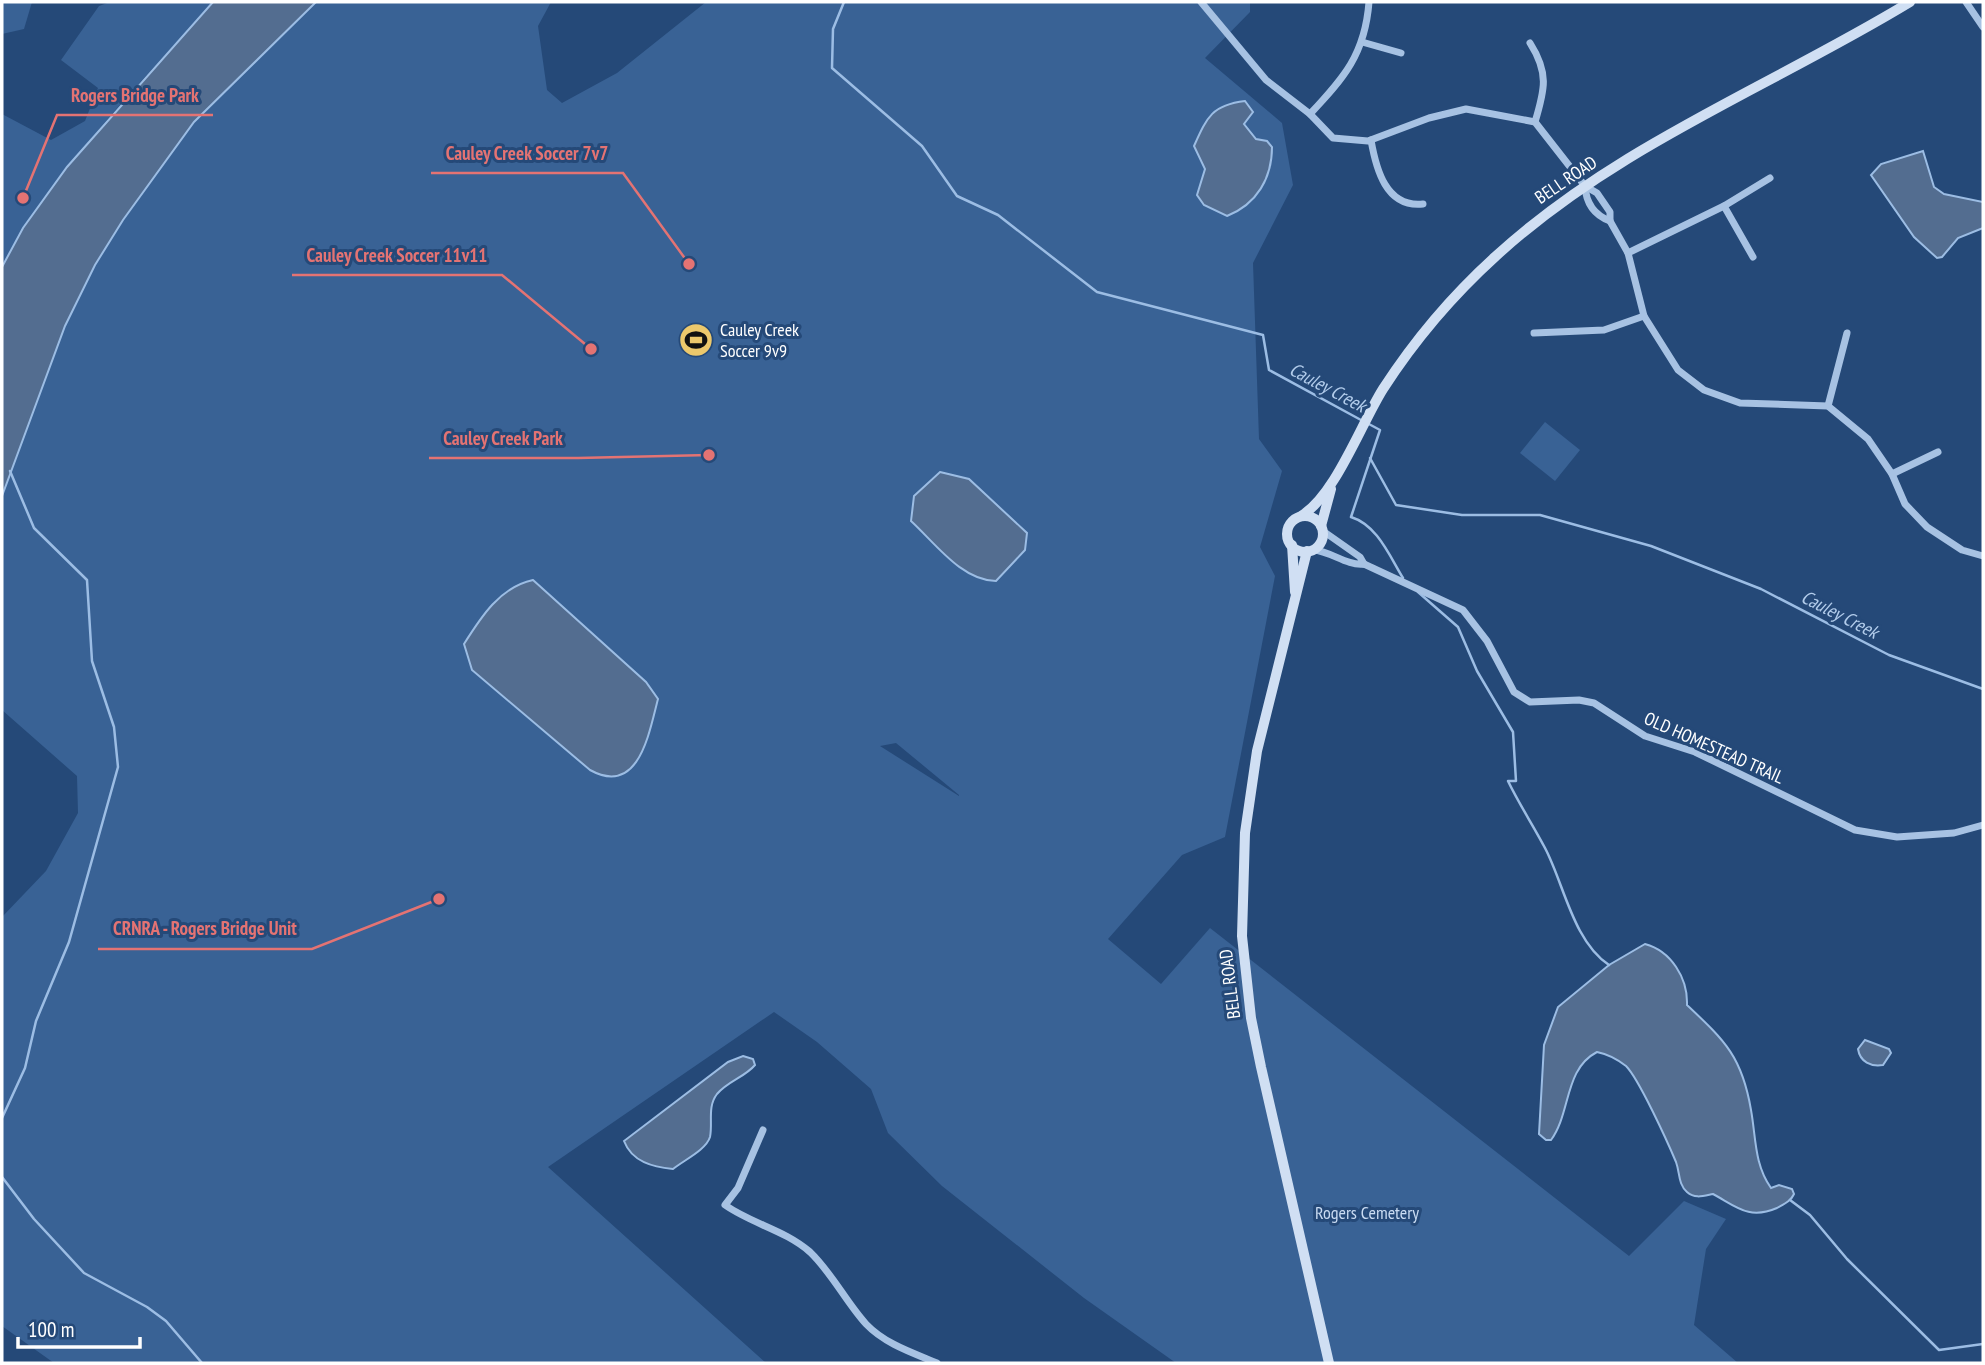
<svg xmlns="http://www.w3.org/2000/svg" width="1985" height="1365" viewBox="0 0 1985 1365" font-family="'PT Sans Narrow',sans-serif">
	<style>
		.green { fill: #396295; fill-rule: evenodd }
		.water { fill: #536d90; stroke: #9cbde4; stroke-width: 2 }
		.lines { fill: none; stroke-linecap: round; stroke-linejoin: round }
		.stream { stroke: #9cbde4; stroke-width: 2.5 }
		.street { stroke: #a7c2e3; stroke-width: 7 }
		.secondary { stroke: #d0dff3; stroke-width: 10 }
		.labels { text-anchor: middle; stroke-width: 6; stroke-linejoin: round; paint-order: stroke }
		.street-label { font-size: 18px; fill: #fff; stroke: #254978 }
		.poi-label { font-size: 18px; fill: #fff; stroke: #254978; text-anchor: start }
		.park-label { font-size: 18px; fill: #cadcf3; stroke: #254978 }
		.water-label { font-size: 19px; font-style: italic; fill: #b2cceb; stroke: #254978 }
		.leader { fill: none; stroke: #e47373; stroke-width: 2.5 }
		.callout-dot { fill: #e47373; stroke: #254978; stroke-width: 2.5 }
		.callout-label { font-size: 19px; text-anchor: middle; font-weight: bold; fill: #e47373; stroke: #254978; stroke-width: 6; stroke-linejoin: round; paint-order: stroke }
	</style>
	<rect width="100%" height="100%" fill="#254978"/>
	<g class="green">
		<polygon points="2,2 32,2 24,29 2,34"/>
		<path d="M110,2H213C138,86 56,167 2,267V114L51,140L85,121L98,88L61,60L99,6Z"/>
		<path d="M306,2H551L538,26L547,90L562,103L617,73L706,2H1250V12L1205,58L1282,123L1293,185L1253,263L1259,439L1282,471L1260,547L1275,576L1225,837L1182,855L1108,939L1161,984L1210,928L1629,1256L1684,1201L1726,1219L1706,1249L1694,1325L1738,1363H1176L1084,1298L942,1186L888,1133L871,1089L817,1042L774,1012L548,1167L766,1363H54L2,1326V917L46,871L78,813L77,776L2,710V495L106,209ZM896,743L959,795V796L880,746Z"/>
		<polygon points="1545,422 1580,450 1555,481 1520,453"/>
	</g>
	<g class="water">
		<polygon points="213,2 316,2 194,122 123,220 95,265 65,326 2,496 2,267 23,228 67,167"/>
		<path d="M1245,101L1253,112L1244,124L1256,139L1267,141L1272,147C1272,178 1257,204 1227,216L1204,205L1197,195L1205,169L1194,146C1207,117 1212,105 1245,101Z"/>
		<polygon points="1923,151 1934,187 1944,194 1983,202 1983,228 1958,238 1942,257 1937,258 1914,237 1871,175 1881,164"/>
		<path d="M940,472L969,479L1027,533L1025,550L996,581C962,581 935,543 911,521L914,496Z"/>
		<path d="M533,580L646,682L658,699C649,733 639,797 590,770L472,670L464,644C481,617 500,587 533,580Z"/>
		<path d="M1645,944C1671,951 1688,978 1687,1005C1724,1040 1742,1056 1751,1110C1756,1137 1754,1164 1771,1188L1779,1185L1792,1189L1794,1194C1791,1201 1784,1204 1777,1208C1749,1220 1737,1207 1713,1194C1703,1196 1695,1199 1687,1192C1678,1184 1680,1173 1676,1162C1668,1143 1639,1079 1626,1066C1617,1059 1607,1054 1597,1052C1564,1069 1571,1113 1551,1140H1546L1539,1134L1544,1045L1558,1007L1609,965Z"/>
		<path d="M1865,1040L1889,1049L1891,1053L1883,1065C1871,1067 1860,1062 1858,1049Z"/>
		<path d="M743,1056L753,1059L755,1065C745,1077 728,1081 717,1094C707,1107 713,1123 710,1137C706,1150 684,1160 673,1169C653,1167 632,1162 624,1141L728,1062Z"/>
	</g>
	<g class="lines">
		<g class="stream">
			<polyline points="844,2 833,29 832,68 922,146 957,196 998,215 1097,292 1263,335 1269,370 1361,420"/>
			<path d="M1367,423L1380,430L1351,517C1377,525 1389,555 1403,578"/>
			<polyline points="1370,458 1396,505 1462,515 1540,515 1651,546 1761,589 1889,655 1983,689"/>
			<path d="M1418,592L1458,627L1477,671L1513,732L1516,781H1508C1519,804 1533,825 1545,848C1564,884 1573,941 1609,965"/>
			<polyline points="2,1118 25,1068 36,1021 69,942 118,767 114,727 92,661 87,580 34,528 10,471"/>
			<polyline points="2,1177 34,1219 84,1273 147,1307 166,1321 202,1363"/>
			<polyline points="1790,1200 1810,1215 1847,1259 1939,1350 1983,1344"/>
		</g>
		<g class="street">
			<polyline points="1201,2 1266,80 1310,114 1333,138 1368,141 1429,118 1466,109 1535,122 1585,186 1597,193 1610,212 1610,221 1628,253 1644,316 1678,370 1704,390 1740,403 1828,406 1868,439 1892,474 1905,504 1927,527 1962,550 1983,556"/>
			<polyline points="1966,2 1983,27"/>
			<polyline points="1362,42 1401,53"/>
			<path d="M1530,43C1549,73 1545,89 1535,122"/>
			<path d="M1310,114C1344,78 1365,54 1369,2"/>
			<path d="M1371,140C1376,169 1386,208 1423,204"/>
			<path d="M1585,186C1586,203 1594,215 1610,221"/>
			<polyline points="1724,206 1753,257"/>
			<polyline points="1628,253 1724,206 1770,178"/>
			<polyline points="1534,333 1604,330 1644,316"/>
			<polyline points="1828,406 1847,333"/>
			<polyline points="1892,474 1938,452"/>
			<polyline points="1323,531 1360,557 1364,564"/>
			<path d="M1313,550C1331,551 1346,566 1364,564L1463,610L1487,641L1514,692L1530,702L1579,700L1594,703L1645,736L1695,752L1855,830L1897,837L1954,833L1983,825"/>
			<path d="M763,1130L738,1188L725,1205C752,1224 785,1230 810,1252C832,1273 846,1302 866,1324C885,1344 913,1353 937,1363"/>
		</g>
		<g class="secondary">
			<path d="M1301,516C1335,496 1361,424 1383,389C1414,341 1454,294 1496,256C1617,145 1772,86 1910,2"/>
			<circle cx="1305" cy="534" r="18"/>
			<polyline points="1321,526 1331,489"/>
			<polyline points="1292,545 1295,592"/>
			<polyline points="1307,551 1257,751 1245,833 1242,936 1251,1018 1261,1067 1329,1363"/>
		</g>
	</g>
	<defs>
		<g id="stadium-disc" transform="scale(1.75)"><circle r="9.5" fill="#ecc86c" stroke="#254978"/><path d="M0-5a6.5 5 0 1 0 0 10a6.5 5 0 1 0 0-10ZM-3.5-1.8h7v3.6h-7Z" fill="#111"/></g>
	</defs>
	<g fill-rule="evenodd">
		<use href="#stadium-disc" x="696" y="340"/>
	</g>
	<g class="labels">
		<g class="street-label">
			<text transform="translate(1566 180) rotate(-34)" y="6">BELL ROAD</text>
			<text transform="translate(1714 748) rotate(24)" y="6">OLD HOMESTEAD TRAIL</text>
			<text transform="translate(1230 984) rotate(-97)" y="6">BELL ROAD</text>
		</g>
		<g class="poi-label">
			<text x="720" y="336">Cauley Creek<tspan x="720" dy="21">Soccer 9v9</tspan></text>
		</g>
		<g class="park-label">
			<text x="1367" y="1219">Rogers Cemetery</text>
		</g>
		<g class="water-label">
			<text transform="translate(1328 387) rotate(28)" y="7">Cauley Creek</text>
			<text transform="translate(1840 614) rotate(27)" y="7">Cauley Creek</text>
		</g>
	</g>
	<path class="leader" d="M23 198L57 115H213M689 264L623 173H431M591 349L502 275H292M709 455L578 458H429M439 899L312 949H98"/>
	<g class="callout-dot">
		<circle cx="23" cy="198" r="7"/>
		<circle cx="689" cy="264" r="7"/>
		<circle cx="591" cy="349" r="7"/>
		<circle cx="709" cy="455" r="7"/>
		<circle cx="439" cy="899" r="7"/>
	</g>
	<g class="callout-label">
		<text x="135" y="102">Rogers Bridge Park</text>
		<text x="527" y="160">Cauley Creek Soccer 7v7</text>
		<text x="397" y="262">Cauley Creek Soccer 11v11</text>
		<text x="503" y="445">Cauley Creek Park</text>
		<text x="205" y="935">CRNRA - Rogers Bridge Unit</text>
	</g>
	<rect width="1985" height="1365" fill="none" stroke="#ffffff" stroke-width="7"/>
	<path d="M18 1337v10h122v-10" fill="none" stroke="#ffffff" stroke-width="3.5"/>
	<text x="28" y="1337" font-size="21" fill="#ffffff" stroke="#254978" stroke-width="5" paint-order="stroke">100 m</text>
</svg>
